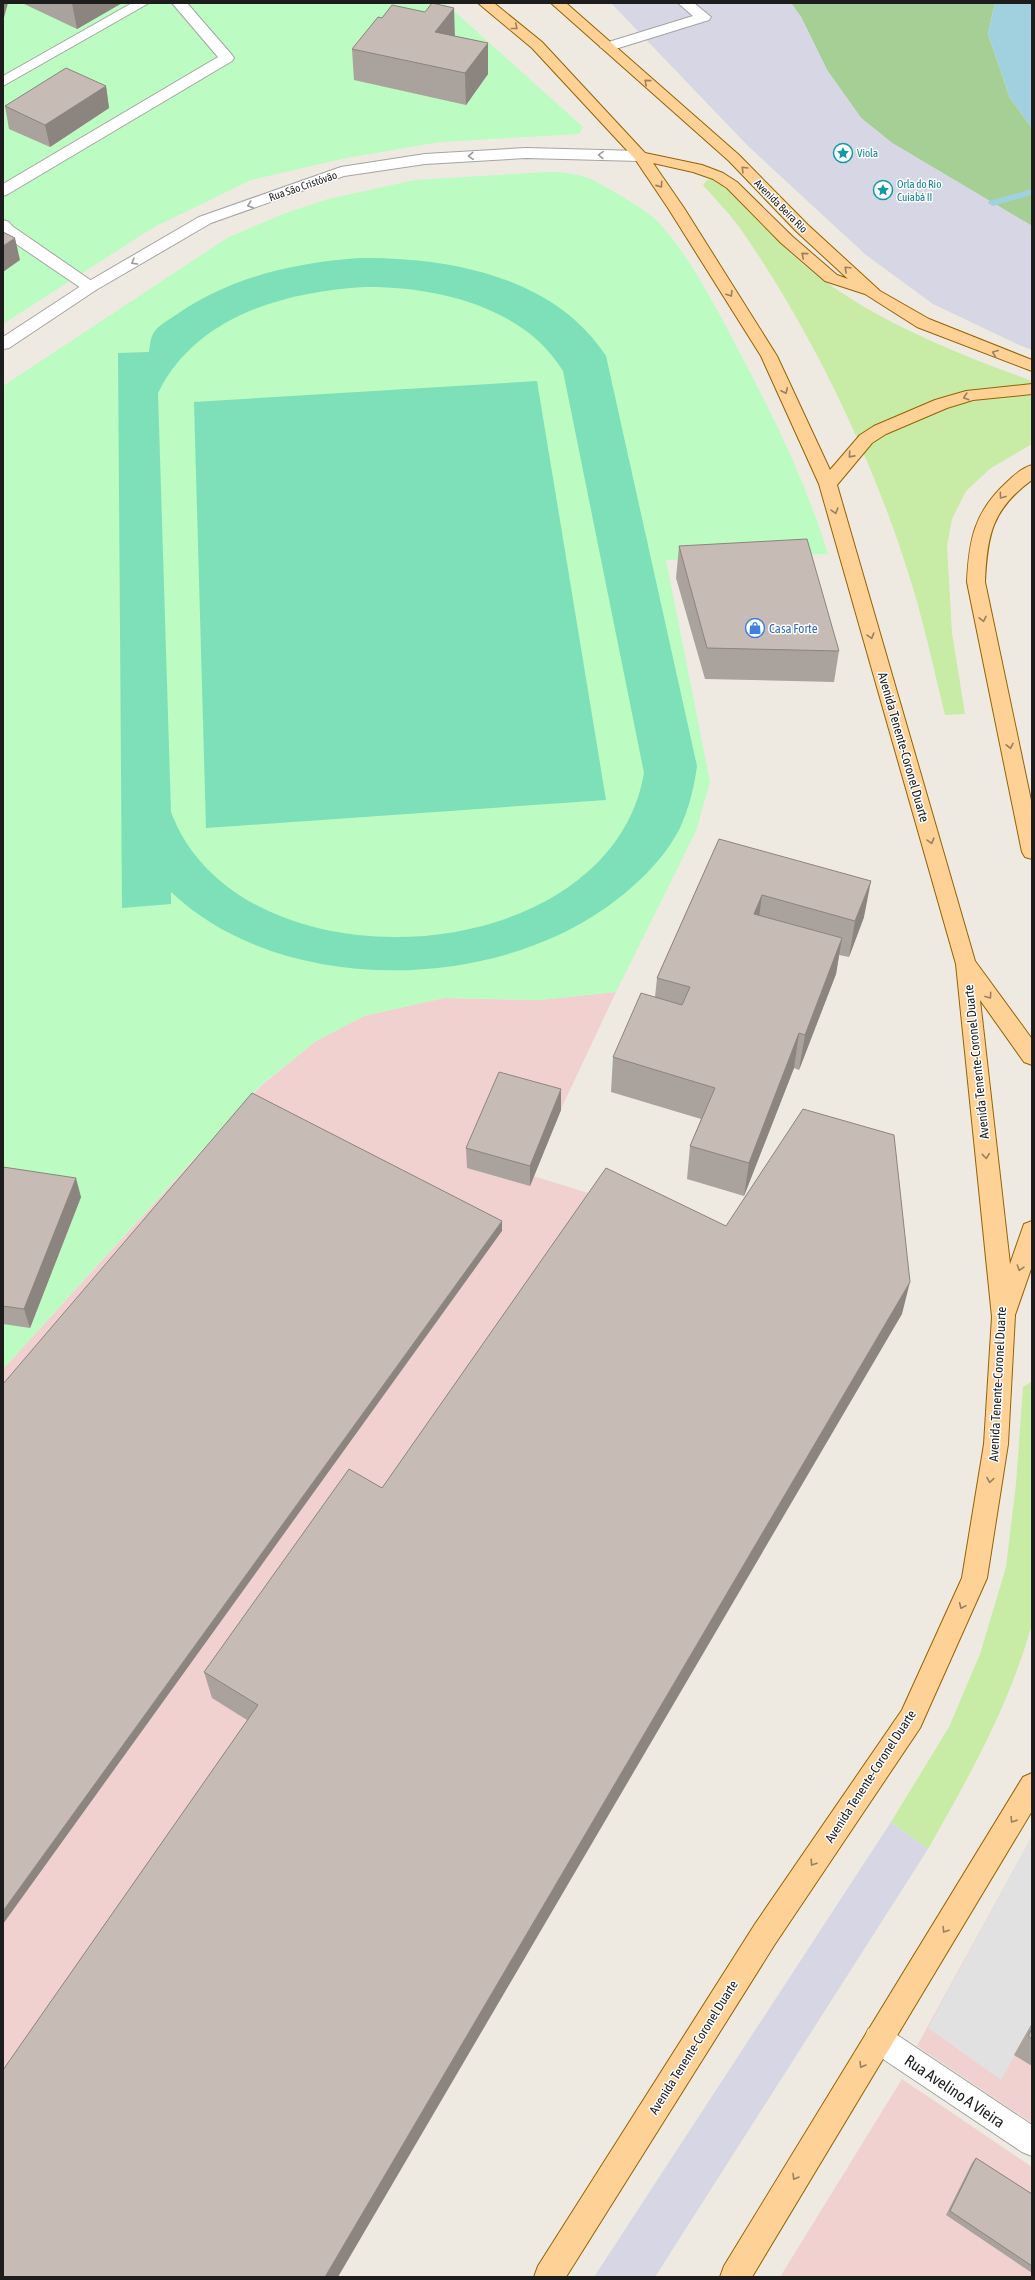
<svg xmlns="http://www.w3.org/2000/svg" width="1035" height="2280" viewBox="0 0 1035 2280" font-family="'Asap Condensed',sans-serif">
	<style>
		.commercial { fill: #f0d1d0 }
		.grass { fill: #c8eba6 }
		.forest { fill: #a6cf95 }
		.park { fill: #bcfbc1 }
		.pitch { fill: #7de0b9; fill-rule: evenodd }
		.parking { fill: #e1e1e1 }
		.plaza { fill: #d6d6e4 }
		.water { fill: #a1d0de }
		.lines { fill: none; stroke-linecap: round; stroke-linejoin: round }
		.stream { fill: #a1d0de; fill-rule: evenodd }
		.service-casing { stroke: #a4a4a4; stroke-width: 2 }
		.minor-casing { stroke: #a4a4a4; stroke-width: 2 }
		.primary-casing { stroke: #956300; stroke-width: 2 }
		.service { fill: #fff; fill-rule: evenodd }
		.minor { fill: #fff; fill-rule: evenodd }
		.primary { fill: #fed197; fill-rule: evenodd }
		.wall { fill: #aaa29c }
		.shaded-wall { fill: #8b847f }
		.building { fill: #c6bcb5; stroke: #8b847f }
		.oneway { stroke: #998060 }
		.oneway2 { stroke: #999 }
		.labels { text-anchor: middle; stroke-width: 3; stroke-linejoin: round; paint-order: stroke }
		.far-culture-label { font-size: 11px; fill: #0d838f; stroke: #fff; text-anchor: start }
		.far-street-label { font-size: 11px; fill: #1d1d1d; stroke: #fff }
		.shop-label { font-size: 13px; fill: #366cbe; stroke: #fff; text-anchor: start }
		.street-label { font-size: 13px; fill: #1d1d1d; stroke: #fff }
		.near-street-label { font-size: 16px; fill: #1d1d1d; stroke: #fff }
	</style>
	<rect width="100%" height="100%" fill="#eeeae2"/>
	<g class="commercial">
		<polygon points="616,992 530,1175 685,1223 26,2277 3,2277 3,1369 262,1085 316,1041 364,1016 444,998 539,1000"/>
		<polygon points="1032,1836 1032,2123 917,2046"/>
		<polygon points="902,2079 1032,2167 1032,2277 780,2277"/>
	</g>
	<g class="grass">
		<path d="M716,179L722,180C748,209 774,240 804,265C869,319 953,352 1032,381V444L991,468L966,491L952,519L947,546L952,633L965,714L945,715C933,667 923,617 907,569C870,453 812,332 742,231C731,215 716,200 703,185L707,180Z"/>
		<path d="M1032,1381V1624C1009,1706 970,1775 928,1849L891,1822L949,1727L980,1654L1006,1567L1016,1484L1023,1387Z"/>
	</g>
	<polygon class="forest" points="791,3 995,3 988,34 1010,98 1032,128 1032,226 892,143 861,118 827,70 801,17"/>
	<g class="park">
		<polygon points="3,3 445,3 583,127 579,134 440,142 346,158 251,180 154,227 3,324"/>
		<path d="M546,172C560,172 575,173 588,178C601,183 646,210 655,219C686,250 712,300 732,338C770,410 804,476 828,554L666,560L710,782L696,831L616,992L539,1000L444,998L364,1016L316,1041L261,1085L3,1369V386L227,238L283,214L328,199L415,180Z"/>
	</g>
	<g class="pitch">
		<path d="M359,258C448,257 554,276 606,356L697,766C694,788 689,808 680,828C663,861 634,888 604,909C485,992 280,995 171,892V904L122,908L118,353L149,352C150,347 150,339 153,334C156,327 167,321 173,317C229,277 293,263 359,258ZM364,287C434,286 524,306 563,371L644,773C610,973 239,995 171,812L158,393C196,316 284,292 364,287Z"/>
		<polygon points="537,381 606,800 206,828 194,402"/>
	</g>
	<polygon class="parking" points="1032,1836 1032,2023 1001,2080 928,2028"/>
	<g class="plaza">
		<polygon points="611,3 791,3 801,17 827,70 861,118 892,143 1032,226 1032,350 1019,345 933,304 866,255 749,147"/>
		<polygon points="891,1822 928,1849 655,2277 594,2277"/>
	</g>
	<polygon class="water" points="995,3 1032,3 1032,128 1010,98 988,34"/>
	<g class="lines">
		<polygon class="stream" points="1032,189 1032,195 993,206 988,203 989,201"/>
		<g class="service-casing">
			<g id="service">
				<polygon points="132,3 149,3 3,86 3,76"/>
				<polygon points="172,3 187,3 232,55 234,58 232,61 8,194 3,196 3,184 218,57"/>
				<polygon points="678,3 694,3 711,17 709,20 612,50 607,51 600,47 602,44 693,16"/>
				<polygon points="3,220 9,222 12,226 96,284 98,287 96,290 84,290 3,235"/>
			</g>
		</g>
		<g class="minor-casing">
			<g id="minor">
				<polygon points="526,148 640,151 645,153 648,156 645,159 640,161 526,158 425,164 344,176 211,223 96,290 9,348 3,349 3,337 84,284 199,217 341,167 425,154"/>
				<polygon points="878,2025 888,2029 1032,2125 1032,2156 1022,2152 868,2049 864,2039 868,2029"/>
			</g>
		</g>
		<g class="primary-casing">
			<g id="primary">
				<polygon points="478,3 494,3 542,42 645,153 702,165 723,173 737,182 793,237 837,275 848,279 796,231 729,161 551,3 566,3 739,155 808,225 880,291 929,319 1032,360 1032,371 917,327 865,294 825,281 781,243 727,188 713,179 693,172 653,163 684,208 777,356 830,470 860,435 874,426 935,400 966,391 1032,384 1032,394 973,400 947,408 886,434 872,443 837,485 975,961 1032,1039 1032,1065 1024,1062 980,1000 1010,1264 1024,1224 1032,1221 1032,1266 1015,1315 1008,1444 987,1578 920,1728 775,1944 566,2277 534,2277 538,2266 755,1924 902,1710 962,1578 984,1444 992,1317 956,964 819,484 761,356 668,208 635,159 532,48"/>
				<path d="M1032,465V480C992,509 987,535 985,582L1032,805V859L1025,857L1022,852L967,582C969,540 974,512 1007,482C1014,475 1022,468 1032,465Z"/>
				<polygon points="1032,1773 1032,1811 752,2277 720,2277 724,2266 1023,1777"/>
			</g>
		</g>
		<use href="#service" class="service"/>
		<use href="#minor" class="minor"/>
		<use href="#primary" class="primary"/>
	</g>
	<g class="wall">
		<polygon points="22,3 122,3 77,29"/>
		<polygon points="382,18 455,36 488,43 488,74 466,105 354,80 352,49"/>
		<polygon points="106,86 109,108 50,147 9,129 5,106"/>
		<polygon points="679,546 839,651 834,682 705,679 676,578"/>
		<polygon points="719,839 864,917 849,957 839,955 836,974 799,1070 794,1068 744,1196 687,1179 690,1146 701,1119 611,1092 613,1057 655,997 657,978"/>
		<polygon points="561,1110 530,1186 467,1168 466,1148"/>
		<polygon points="3,1167 81,1197 30,1328 3,1324"/>
		<polygon points="902,1314 247,1720 212,1698 204,1672 382,1488"/>
		<polygon points="1032,2023 1032,2066 1014,2055"/>
		<polygon points="976,2158 1032,2194 1032,2273 946,2215 972,2163"/>
	</g>
	<g class="shaded-wall">
		<polygon points="3,3 8,3 3,21"/>
		<polygon points="72,3 122,3 77,29"/>
		<polygon points="454,8 455,39 435,32"/>
		<polygon points="488,43 488,74 466,105 465,73"/>
		<polygon points="106,86 109,108 50,147 45,125"/>
		<polygon points="15,238 20,260 3,272 3,246"/>
		<polygon points="871,881 864,917 849,957 855,921"/>
		<polygon points="762,895 757,932 754,914"/>
		<polygon points="842,938 836,974 799,1070 805,1035"/>
		<polygon points="799,1033 794,1068 744,1196 749,1163"/>
		<polygon points="561,1089 561,1110 530,1186 530,1166"/>
		<polygon points="76,1178 81,1197 30,1328 24,1309"/>
		<polygon points="502,1221 502,1231 3,1924 3,1911"/>
		<polygon points="910,1282 902,1314 338,2277 325,2277"/>
	</g>
	<g class="building">
		<polygon points="432,3 454,8 435,32 488,43 465,73 352,49 378,17 382,18 392,5 425,12"/>
		<polygon points="66,68 106,86 45,125 5,106"/>
		<polygon points="3,232 15,238 3,246"/>
		<polygon points="807,539 839,651 707,648 679,546"/>
		<polygon points="719,839 871,881 855,921 762,895 754,914 842,938 805,1035 799,1033 749,1163 690,1146 715,1088 613,1057 641,993 682,1005 690,987 657,978"/>
		<polygon points="499,1072 561,1089 530,1166 466,1148"/>
		<polygon points="252,1093 502,1221 3,1911 3,1384"/>
		<polygon points="803,1109 894,1135 910,1282 325,2277 3,2277 3,2070 258,1705 204,1672 349,1469 382,1488 606,1168 726,1226"/>
		<polygon points="3,1167 76,1178 24,1309 3,1306"/>
		<polygon points="1032,2029 1032,2039 1028,2036"/>
		<polygon points="976,2158 1032,2194 1032,2266 950,2211"/>
	</g>
	<defs><path id="oneway-chevron" d="M-2-3.5L2.5 0L-2 3.5" fill="none" stroke-width="1.6" stroke-linecap="round" stroke-linejoin="round"/></defs>
	<g class="oneway">
		<use href="#oneway-chevron" transform="translate(515 27) rotate(39)"/>
		<use href="#oneway-chevron" transform="translate(647 82) rotate(-139)"/>
		<use href="#oneway-chevron" transform="translate(744 169) rotate(-135)"/>
		<use href="#oneway-chevron" transform="translate(660 185) rotate(55)"/>
		<use href="#oneway-chevron" transform="translate(804 255) rotate(-140)"/>
		<use href="#oneway-chevron" transform="translate(847 269) rotate(-137)"/>
		<use href="#oneway-chevron" transform="translate(730 294) rotate(58)"/>
		<use href="#oneway-chevron" transform="translate(995 353) rotate(-158)"/>
		<use href="#oneway-chevron" transform="translate(785 391) rotate(65)"/>
		<use href="#oneway-chevron" transform="translate(966 397) rotate(164)"/>
		<use href="#oneway-chevron" transform="translate(851 455) rotate(132)"/>
		<use href="#oneway-chevron" transform="translate(1002 496) rotate(126)"/>
		<use href="#oneway-chevron" transform="translate(835 511) rotate(74)"/>
		<use href="#oneway-chevron" transform="translate(983 619) rotate(78)"/>
		<use href="#oneway-chevron" transform="translate(871 636) rotate(74)"/>
		<use href="#oneway-chevron" transform="translate(1010 746) rotate(78)"/>
		<use href="#oneway-chevron" transform="translate(931 841) rotate(74)"/>
		<use href="#oneway-chevron" transform="translate(989 996) rotate(54)"/>
		<use href="#oneway-chevron" transform="translate(986 1156) rotate(84)"/>
		<use href="#oneway-chevron" transform="translate(1020 1268) rotate(108)"/>
		<use href="#oneway-chevron" transform="translate(990 1480) rotate(99)"/>
		<use href="#oneway-chevron" transform="translate(962 1606) rotate(114)"/>
		<use href="#oneway-chevron" transform="translate(1013 1820) rotate(122)"/>
		<use href="#oneway-chevron" transform="translate(813 1863) rotate(124)"/>
		<use href="#oneway-chevron" transform="translate(945 1930) rotate(122)"/>
		<use href="#oneway-chevron" transform="translate(862 2065) rotate(121)"/>
		<use href="#oneway-chevron" transform="translate(795 2177) rotate(121)"/>
	</g>
	<g class="oneway2">
		<use href="#oneway-chevron" transform="translate(601 155) rotate(-178)"/>
		<use href="#oneway-chevron" transform="translate(471 156) rotate(177)"/>
		<use href="#oneway-chevron" transform="translate(250 205) rotate(161)"/>
		<use href="#oneway-chevron" transform="translate(134 262) rotate(150)"/>
	</g>
	<defs>
		<g id="sight-ring" transform="scale(1)"><circle r="9.5" fill="#fff" stroke="#0f9aa8" stroke-width="1.5"/><path d="M0-6L1.8-2.2L6-1.7L2.9 1.2L3.7 5.4L0 3.3L-3.7 5.4L-2.9 1.2L-6-1.7L-1.8-2.2Z" fill="#0f9aa8"/></g>
		<g id="shop-ring" transform="scale(1)"><circle r="9.5" fill="#fff" stroke="#3f7fe0" stroke-width="1.5"/><path d="M-5-2.5h2.3a2.7 3.5 0 0 1 5.4 0H5L5.5 6h-11ZM-1.5-2.5h3a1.5 2.3 0 0 0-3 0Z" fill="#3f7fe0"/></g>
	</defs>
	<g fill-rule="evenodd">
		<use href="#sight-ring" x="843" y="153"/>
		<use href="#sight-ring" x="883" y="190"/>
		<use href="#shop-ring" x="755" y="628"/>
	</g>
	<g class="labels">
		<g class="far-culture-label">
			<text x="857" y="157">Viola</text>
			<text x="897" y="188">Orla do Rio<tspan x="897" dy="13">Cuiabá II</tspan></text>
		</g>
		<g class="far-street-label">
			<text transform="translate(303 186) rotate(-19)" y="4">Rua São Cristóvão</text>
			<text transform="translate(781 206) rotate(45)" y="4">Avenida Beira Rio</text>
		</g>
		<g class="shop-label">
			<text x="769" y="633">Casa Forte</text>
		</g>
		<g class="street-label">
			<text transform="translate(904 747) rotate(74)" y="5">Avenida Tenente-Coronel Duarte</text>
			<text transform="translate(976 1062) rotate(-96)" y="5">Avenida Tenente-Coronel Duarte</text>
			<text transform="translate(997 1384) rotate(-87)" y="5">Avenida Tenente-Coronel Duarte</text>
			<text transform="translate(870 1776) rotate(-57)" y="5">Avenida Tenente-Coronel Duarte</text>
			<text transform="translate(693 2047) rotate(-58)" y="5">Avenida Tenente-Coronel Duarte</text>
		</g>
		<g class="near-street-label">
			<text transform="translate(955 2091) rotate(34)" y="6">Rua Avelino A Vieira</text>
		</g>
	</g>
	<rect width="1035" height="2280" fill="none" stroke="#1d1d1d" stroke-width="8"/>
</svg>
